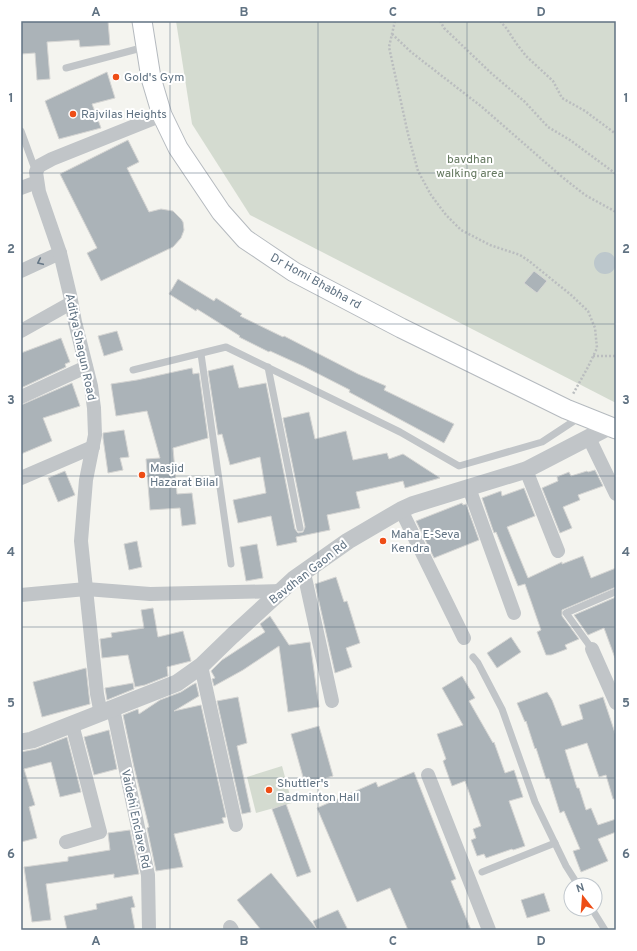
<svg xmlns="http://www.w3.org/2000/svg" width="637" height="951" viewBox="0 0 637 951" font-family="Overpass,sans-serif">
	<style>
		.green { fill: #d4dbd0 }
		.water { fill: #bcc7cc }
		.building { fill: #abb3b8; stroke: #d5d5d3 }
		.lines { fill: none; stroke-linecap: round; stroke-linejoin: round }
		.secondary-casing { stroke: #b5babf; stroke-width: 21 }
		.path { stroke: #babdbf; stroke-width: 2.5; stroke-dasharray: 2 2; stroke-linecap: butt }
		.service { stroke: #c1c5c8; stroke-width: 7 }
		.minor { stroke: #c1c5c8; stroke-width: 14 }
		.tertiary { stroke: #c1c5c8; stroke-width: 17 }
		.secondary { stroke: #fff; stroke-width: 19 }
		.oneway { stroke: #667786 }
		.grid { fill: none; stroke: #617383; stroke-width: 1; stroke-opacity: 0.55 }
		.poi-dot { fill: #ee4d16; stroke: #fff; stroke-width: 1.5 }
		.labels { text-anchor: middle; stroke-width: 4; stroke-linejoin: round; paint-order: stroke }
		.poi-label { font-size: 12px; fill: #617383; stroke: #fff; text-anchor: start }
		.park-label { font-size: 12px; fill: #657960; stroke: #fff }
		.street-label { font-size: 12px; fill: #617383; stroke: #fff }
		.neatline { fill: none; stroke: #617383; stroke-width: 1.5 }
		.grid-label { font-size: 13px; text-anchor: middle; font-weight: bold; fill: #617383 }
	</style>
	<rect width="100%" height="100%" fill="#f4f4ef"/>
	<g class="green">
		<polygon points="176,21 616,21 616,403 250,215 192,124"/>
		<polygon points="282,766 292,803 256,813 247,777"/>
	</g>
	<circle class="water" cx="605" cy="263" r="11"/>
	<g class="building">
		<polygon points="21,21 108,21 110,45 80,47 79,40 47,42 50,79 37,80 35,53 21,54"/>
		<polygon points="107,72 115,98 92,104 101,128 59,139 45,101"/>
		<polygon points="128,140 139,162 127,168 149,212 161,209 173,211 181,219 183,222 184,230 181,238 173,247 101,281 87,253 97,248 60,174"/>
		<polygon points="534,271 547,281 537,293 524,283"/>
		<polygon points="178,279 214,301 216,298 242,314 240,316 283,337 284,336 358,374 386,386 384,390 454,424 444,443 349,392 350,390 303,366 270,351 269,352 239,337 240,336 197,309 196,311 169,294"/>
		<polygon points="117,331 123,350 104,356 98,336"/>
		<polygon points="61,338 70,362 65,364 66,367 21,388 21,353"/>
		<polygon points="233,365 239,388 266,383 295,529 298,533 303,532 305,527 283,418 309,412 315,439 346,431 353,460 387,453 389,459 403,454 440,478 405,488 403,481 356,492 360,508 327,515 330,530 296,537 297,542 277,546 271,516 238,523 233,500 266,493 260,457 230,465 222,434 218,435 208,371"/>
		<polygon points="192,368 193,374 199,373 208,438 173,448 177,494 192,493 196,524 182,526 180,508 150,510 146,459 160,458 147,411 116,416 111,384 137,380"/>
		<polygon points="72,383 80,406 43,418 52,441 21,454 21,405"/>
		<polygon points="124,430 129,457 120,458 123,470 108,473 103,438 103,433"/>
		<polygon points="595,470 603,486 578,495 580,500 563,507 572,528 560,533 542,488 558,481 557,477 569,472 571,476 587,471 588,472"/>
		<polygon points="65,471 75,495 58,502 48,478"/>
		<polygon points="524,488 535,516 507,527 528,578 562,562 562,564 583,556 591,578 616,568 616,587 562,610 562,616 579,639 565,645 567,649 551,655 546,655 537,632 541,630 525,584 518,586 496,532 494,533 482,498 501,491 502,496"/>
		<polygon points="462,503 463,505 466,504 479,540 434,558 416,521"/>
		<polygon points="137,541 142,567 129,570 124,544"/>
		<polygon points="257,544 263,578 246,581 240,547"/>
		<polygon points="336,577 344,602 347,601 360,643 346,648 352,667 335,673 315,584"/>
		<polygon points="616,597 616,658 615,658 604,628 588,635 574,615"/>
		<polygon points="153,608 158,637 183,631 191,661 167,667 168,676 145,685 135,687 128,655 102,658 100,639 112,637 111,633 144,628 141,610"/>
		<polygon points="270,616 289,645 310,642 319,707 288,712 279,646 243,670 214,686 212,679 215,678 211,671 222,660 265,632 260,624"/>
		<polygon points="511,637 521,652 497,668 487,653"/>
		<polygon points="86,668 90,704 42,717 33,682"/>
		<polygon points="462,676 475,698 469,701 493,743 494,742 505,773 514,770 523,797 509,801 525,846 513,850 512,849 486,858 484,854 477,856 471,840 476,838 473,829 481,826 465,781 452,786 443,761 446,759 437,734 463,725 442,688"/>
		<polygon points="133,683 134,689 107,700 105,688"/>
		<polygon points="196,683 199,696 174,711 201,705 226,817 222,818 224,823 174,834 183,867 156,871 147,828 149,827 134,767 123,715 138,709 139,714 160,700 181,692 192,685"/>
		<polygon points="547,692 552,700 562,726 583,719 579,705 603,697 616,736 616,799 613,799 606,775 599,777 587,743 565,750 577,788 579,788 586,810 591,808 598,825 616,819 616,832 598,839 608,861 581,872 573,851 580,849 564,811 560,813 549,778 546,779 536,748 535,749 526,721 525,722 517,703"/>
		<polygon points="238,697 247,743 237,746 251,812 242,814 217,701"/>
		<polygon points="319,726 333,776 305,784 291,734"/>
		<polygon points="109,730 117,769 94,775 84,737"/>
		<polygon points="67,737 81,792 60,797 51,762 24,769 35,805 29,807 37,838 21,842 21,752 36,749"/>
		<polygon points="414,772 456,879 451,881 471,930 408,930 390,888 357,902 317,808 376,782 378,787"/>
		<polygon points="286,804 311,872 297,877 272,809"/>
		<polygon points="130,830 139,874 114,878 114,874 46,884 51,920 32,922 24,867 68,861 68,857 110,850 108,833"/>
		<polygon points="271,873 316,928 313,921 338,910 348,930 261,930 237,900"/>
		<polygon points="544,893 550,911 527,918 521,900"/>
		<polygon points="132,896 135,907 131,908 135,930 67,930 64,916 97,909 96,904"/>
	</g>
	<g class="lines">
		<g class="secondary-casing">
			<polyline id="secondary" points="142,21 151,78 162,115 178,148 221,212 245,239 294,272 401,328 566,409 616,429"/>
		</g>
		<g class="path">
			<polyline points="395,21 389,47 408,134 418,171 431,195 446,215 461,230 490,245 520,255 529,261 570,294 588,311 595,328 597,348 588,367 573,394"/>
			<polyline points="440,21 444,28 491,73 525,102 548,127 570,140 616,174"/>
			<polyline points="500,21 507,29 516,43 526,56 553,81 562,98 585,111 616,134"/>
			<polyline points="392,34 411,52 482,107 561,176 585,195 616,212"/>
			<polyline points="593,356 616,356"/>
		</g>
		<g class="service">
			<polyline points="66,68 145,47"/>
			<polyline points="21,131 36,172"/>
			<polyline points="201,354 231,564"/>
			<polyline points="268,367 300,528"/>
			<polyline points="133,370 226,347 400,432 459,466 542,442 580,417"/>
			<polyline points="592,649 566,613 615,592"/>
			<polyline points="473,657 478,663 502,709 535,802 566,866 578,885"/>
			<polyline points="482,872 555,843"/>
			<polyline points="592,909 605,930"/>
		</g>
		<g class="minor">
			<polyline points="21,188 37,182"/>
			<polyline points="21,271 60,253"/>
			<polyline points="21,331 71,303"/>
			<polyline points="21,397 86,367"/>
			<polyline points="589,438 616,494"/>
			<polyline points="526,470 558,551"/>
			<polyline points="21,478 93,447"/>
			<polyline points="469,488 514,613"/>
			<polyline points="401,510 464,638"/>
			<polyline points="304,573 332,701"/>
			<polyline points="21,595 86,589 150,594 282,591"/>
			<polyline points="592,649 616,703"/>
			<polyline points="201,666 236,825"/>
			<polyline points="113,709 148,875 149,930"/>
			<polyline points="101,714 97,694 81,541 86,480 95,435 94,408 91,386 75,322 70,295 60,253 39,192 36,172 39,166 52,159 162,115"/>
			<polyline points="428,775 489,930"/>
			<polyline points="66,842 100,832 72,724"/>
			<polyline points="230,927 232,930"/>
		</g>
		<polyline class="tertiary" points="21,742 32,740 177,683 201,666 232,636 294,579 348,541 401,510 412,505 526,470 611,426"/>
		<use href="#secondary" class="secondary"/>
	</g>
	<defs><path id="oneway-chevron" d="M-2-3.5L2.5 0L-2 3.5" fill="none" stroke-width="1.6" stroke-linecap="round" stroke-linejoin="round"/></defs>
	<use class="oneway" href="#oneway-chevron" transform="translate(40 262) rotate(155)"/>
	<path class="grid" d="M170,21V930M318,21V930M467,21V930M21,173H616M21,324H616M21,476H616M21,627H616M21,778H616"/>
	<g class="poi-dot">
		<circle cx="116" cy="77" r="4"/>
		<circle cx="73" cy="114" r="4"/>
		<circle cx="142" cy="475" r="4"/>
		<circle cx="383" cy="541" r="4"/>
		<circle cx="269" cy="790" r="4"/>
	</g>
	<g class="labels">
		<g class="poi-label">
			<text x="124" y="81">Gold's Gym</text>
			<text x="81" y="118">Rajvilas Heights</text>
			<text x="150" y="472">Masjid<tspan x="150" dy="14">Hazarat Bilal</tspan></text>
			<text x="391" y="538">Maha E-Seva<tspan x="391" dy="14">Kendra</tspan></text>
			<text x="277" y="787">Shuttler's<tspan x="277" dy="14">Badminton Hall</tspan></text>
		</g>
		<g class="park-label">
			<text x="470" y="163">bavdhan<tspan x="470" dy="14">walking area</tspan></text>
		</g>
		<g class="street-label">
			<text transform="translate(316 281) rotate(29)" y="4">Dr Homi Bhabha rd</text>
			<text transform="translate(81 347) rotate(78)" y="4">Aditya Shagun Road</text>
			<text transform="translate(308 572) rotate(-38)" y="4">Bavdhan Gaon Rd</text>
			<text transform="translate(136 819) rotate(78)" y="4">Vaidehi Enclave Rd</text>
		</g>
	</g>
	<rect width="637" height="951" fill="none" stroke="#ffffff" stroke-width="44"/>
	<g transform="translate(583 897) rotate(343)"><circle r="19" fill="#ffffff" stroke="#c0c7cd"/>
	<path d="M0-3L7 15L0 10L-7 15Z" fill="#ee4d16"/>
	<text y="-6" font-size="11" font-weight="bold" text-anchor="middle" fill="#617383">N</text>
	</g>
	<rect x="22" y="22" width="593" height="907" class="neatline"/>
	<g class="grid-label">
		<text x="96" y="16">A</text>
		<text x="244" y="16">B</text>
		<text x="393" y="16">C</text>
		<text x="541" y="16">D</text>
		<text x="11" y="102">1</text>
		<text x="626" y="102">1</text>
		<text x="11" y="253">2</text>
		<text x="626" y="253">2</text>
		<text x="11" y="404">3</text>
		<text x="626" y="404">3</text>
		<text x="11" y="556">4</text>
		<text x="626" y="556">4</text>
		<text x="11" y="707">5</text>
		<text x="626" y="707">5</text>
		<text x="11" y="858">6</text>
		<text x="626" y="858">6</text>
		<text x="96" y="945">A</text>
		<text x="244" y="945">B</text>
		<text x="393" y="945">C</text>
		<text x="541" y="945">D</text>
	</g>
</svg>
